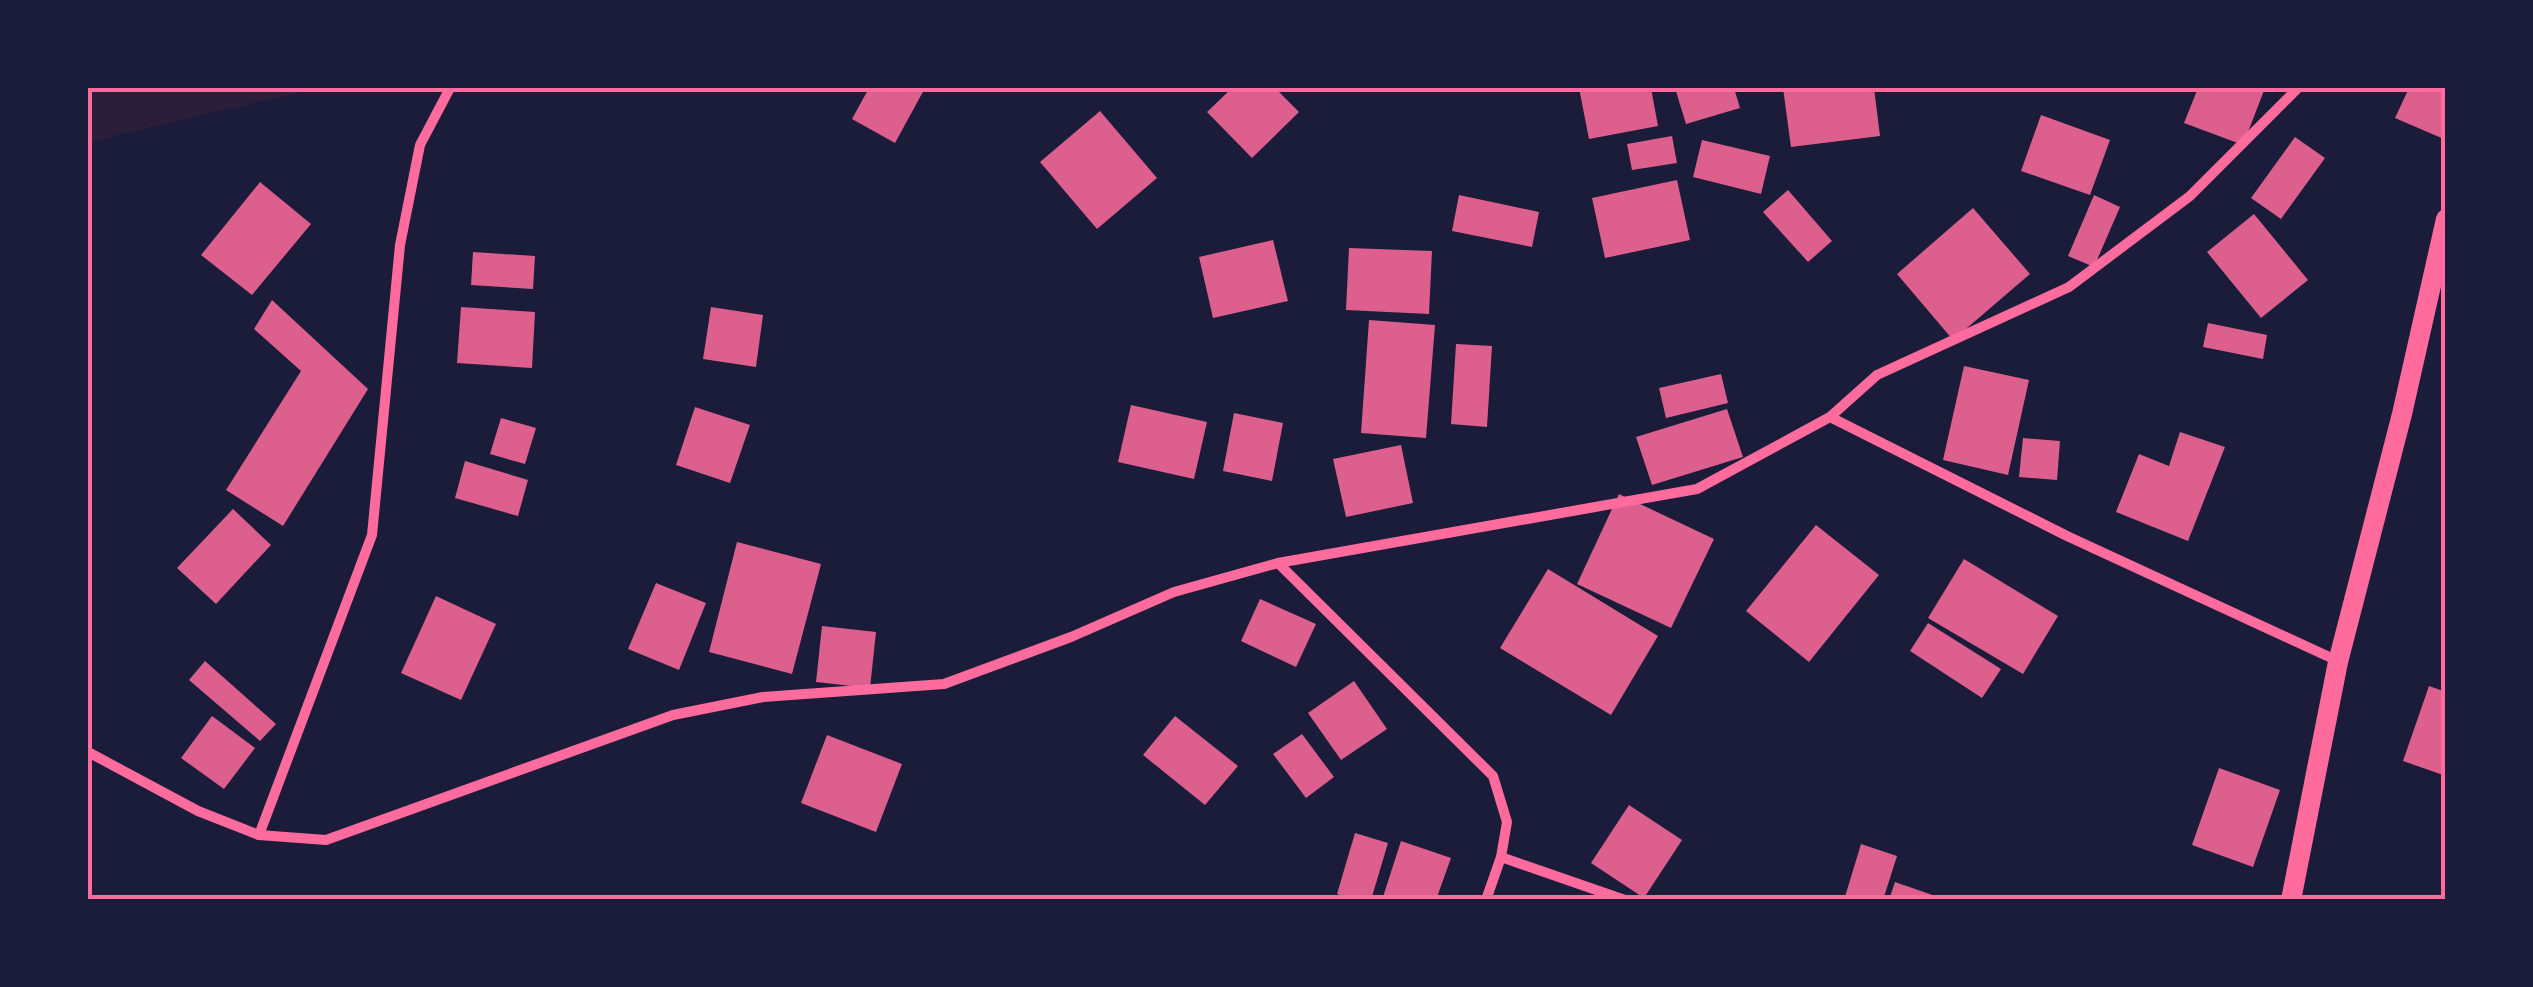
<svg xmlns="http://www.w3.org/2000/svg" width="2533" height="987" viewBox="0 0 2533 987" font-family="Overpass,sans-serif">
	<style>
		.green { fill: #2a1e3b }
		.building { fill: #dd5f8e }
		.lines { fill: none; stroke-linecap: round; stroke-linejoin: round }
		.minor { stroke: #ff6b9d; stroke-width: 10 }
		.secondary { stroke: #ff6b9d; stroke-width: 20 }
		.neatline { fill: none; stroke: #ff6b9d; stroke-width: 4 }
	</style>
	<rect width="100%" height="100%" fill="#1b1b3a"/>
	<polygon class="green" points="88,88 297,88 301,92 88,142"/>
	<g class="building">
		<polygon points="869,88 925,88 895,143 852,119"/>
		<polygon points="1232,88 1275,88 1299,112 1252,158 1207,112"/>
		<polygon points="1579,88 1651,88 1658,126 1589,139"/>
		<polygon points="1675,88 1734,88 1740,108 1686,124"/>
		<polygon points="1783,88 1874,88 1880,136 1791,147"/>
		<polygon points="2198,88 2265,88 2243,145 2184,123"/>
		<polygon points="2409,88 2446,88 2446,140 2395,118"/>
		<polygon points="1100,111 1157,178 1097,229 1040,162"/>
		<polygon points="2041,115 2110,140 2090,195 2021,171"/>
		<polygon points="1672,136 1677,163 1632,170 1627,144"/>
		<polygon points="2295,137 2325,158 2281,219 2251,198"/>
		<polygon points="1702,140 1770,156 1761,194 1693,177"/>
		<polygon points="1677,180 1690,240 1605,258 1592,198"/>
		<polygon points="260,182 311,224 252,295 201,255"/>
		<polygon points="1788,190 1832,241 1808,262 1763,212"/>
		<polygon points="1459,195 1539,212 1532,247 1452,231"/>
		<polygon points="2094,195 2120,207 2094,267 2068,256"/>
		<polygon points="1973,208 2030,274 1953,340 1897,274"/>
		<polygon points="2254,214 2308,280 2261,318 2207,252"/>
		<polygon points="1273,240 1288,301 1213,318 1199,257"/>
		<polygon points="1349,248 1432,251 1429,314 1346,310"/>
		<polygon points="473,252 535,256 533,289 471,285"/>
		<polygon points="272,300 368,389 283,526 226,490 301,371 254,329"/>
		<polygon points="461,307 535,312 532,368 457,363"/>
		<polygon points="711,307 763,315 756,367 703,359"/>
		<polygon points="1369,320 1435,325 1426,438 1361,433"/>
		<polygon points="2208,323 2267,335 2263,359 2203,347"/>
		<polygon points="1456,344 1492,346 1487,427 1451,424"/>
		<polygon points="1964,366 2029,380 2008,475 1943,460"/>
		<polygon points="1721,374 1728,403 1666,418 1659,388"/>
		<polygon points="1131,405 1207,422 1194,479 1118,462"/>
		<polygon points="695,407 750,425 730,483 676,465"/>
		<polygon points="1727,409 1743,457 1652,485 1636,437"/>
		<polygon points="1234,413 1283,423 1272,481 1223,471"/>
		<polygon points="501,418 536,428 525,464 490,454"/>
		<polygon points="2180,432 2225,447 2188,541 2116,512 2139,454 2169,466"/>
		<polygon points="2023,438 2060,441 2057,480 2019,477"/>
		<polygon points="1401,445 1413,503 1346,517 1333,459"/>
		<polygon points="465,461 528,480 518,516 455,498"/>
		<polygon points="1619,494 1714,539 1671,628 1577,584"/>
		<polygon points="233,509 271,545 216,604 177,568"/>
		<polygon points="1816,525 1879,575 1809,662 1746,611"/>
		<polygon points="737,542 821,564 792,674 709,652"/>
		<polygon points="1964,559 2058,616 2023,674 1928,618"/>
		<polygon points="1548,569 1658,636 1611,715 1500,648"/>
		<polygon points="656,583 706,603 679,670 628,649"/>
		<polygon points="436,596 496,624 461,700 401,673"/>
		<polygon points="1260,599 1316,624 1296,667 1241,641"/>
		<polygon points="1928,623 2001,669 1982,698 1910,651"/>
		<polygon points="822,626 876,632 870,688 816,682"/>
		<polygon points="205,661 276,724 260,741 189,680"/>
		<polygon points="1354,681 1387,729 1341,760 1308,713"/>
		<polygon points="2429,686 2446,692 2446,776 2403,761"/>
		<polygon points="212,716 255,748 224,789 181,758"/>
		<polygon points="1175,716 1238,766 1205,805 1143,755"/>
		<polygon points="1302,734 1334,777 1306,798 1273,754"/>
		<polygon points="827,735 902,764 876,832 801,803"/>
		<polygon points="2219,768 2280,790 2253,867 2192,845"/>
		<polygon points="1629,805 1682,840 1644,898 1591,863"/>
		<polygon points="1355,833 1388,843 1371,900 1354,900 1337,894"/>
		<polygon points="1401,841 1451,858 1436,900 1382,900"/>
		<polygon points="1861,844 1897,856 1883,900 1844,900"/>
		<polygon points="1895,882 1944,899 1944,900 1889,900"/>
	</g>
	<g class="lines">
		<g class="minor">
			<polyline points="1830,417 2067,536 2338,661"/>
			<polyline points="1278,563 1493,776 1507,822 1501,857 1486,900"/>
			<polyline points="88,752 198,811 259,835 326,840 673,715 763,697 944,684 1071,637 1174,592 1278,563 1697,489 1830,417 1877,375 2069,287 2190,196 2298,88"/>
			<polyline points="259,835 372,535 400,245 420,145 450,88"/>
			<polyline points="1501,857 1625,900"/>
		</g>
		<polyline class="secondary" points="2291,900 2338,662 2402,414 2446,219"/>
	</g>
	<rect width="2533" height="987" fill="none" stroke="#1b1b3a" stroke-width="180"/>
	<rect x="90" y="90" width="2353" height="807" class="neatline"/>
</svg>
